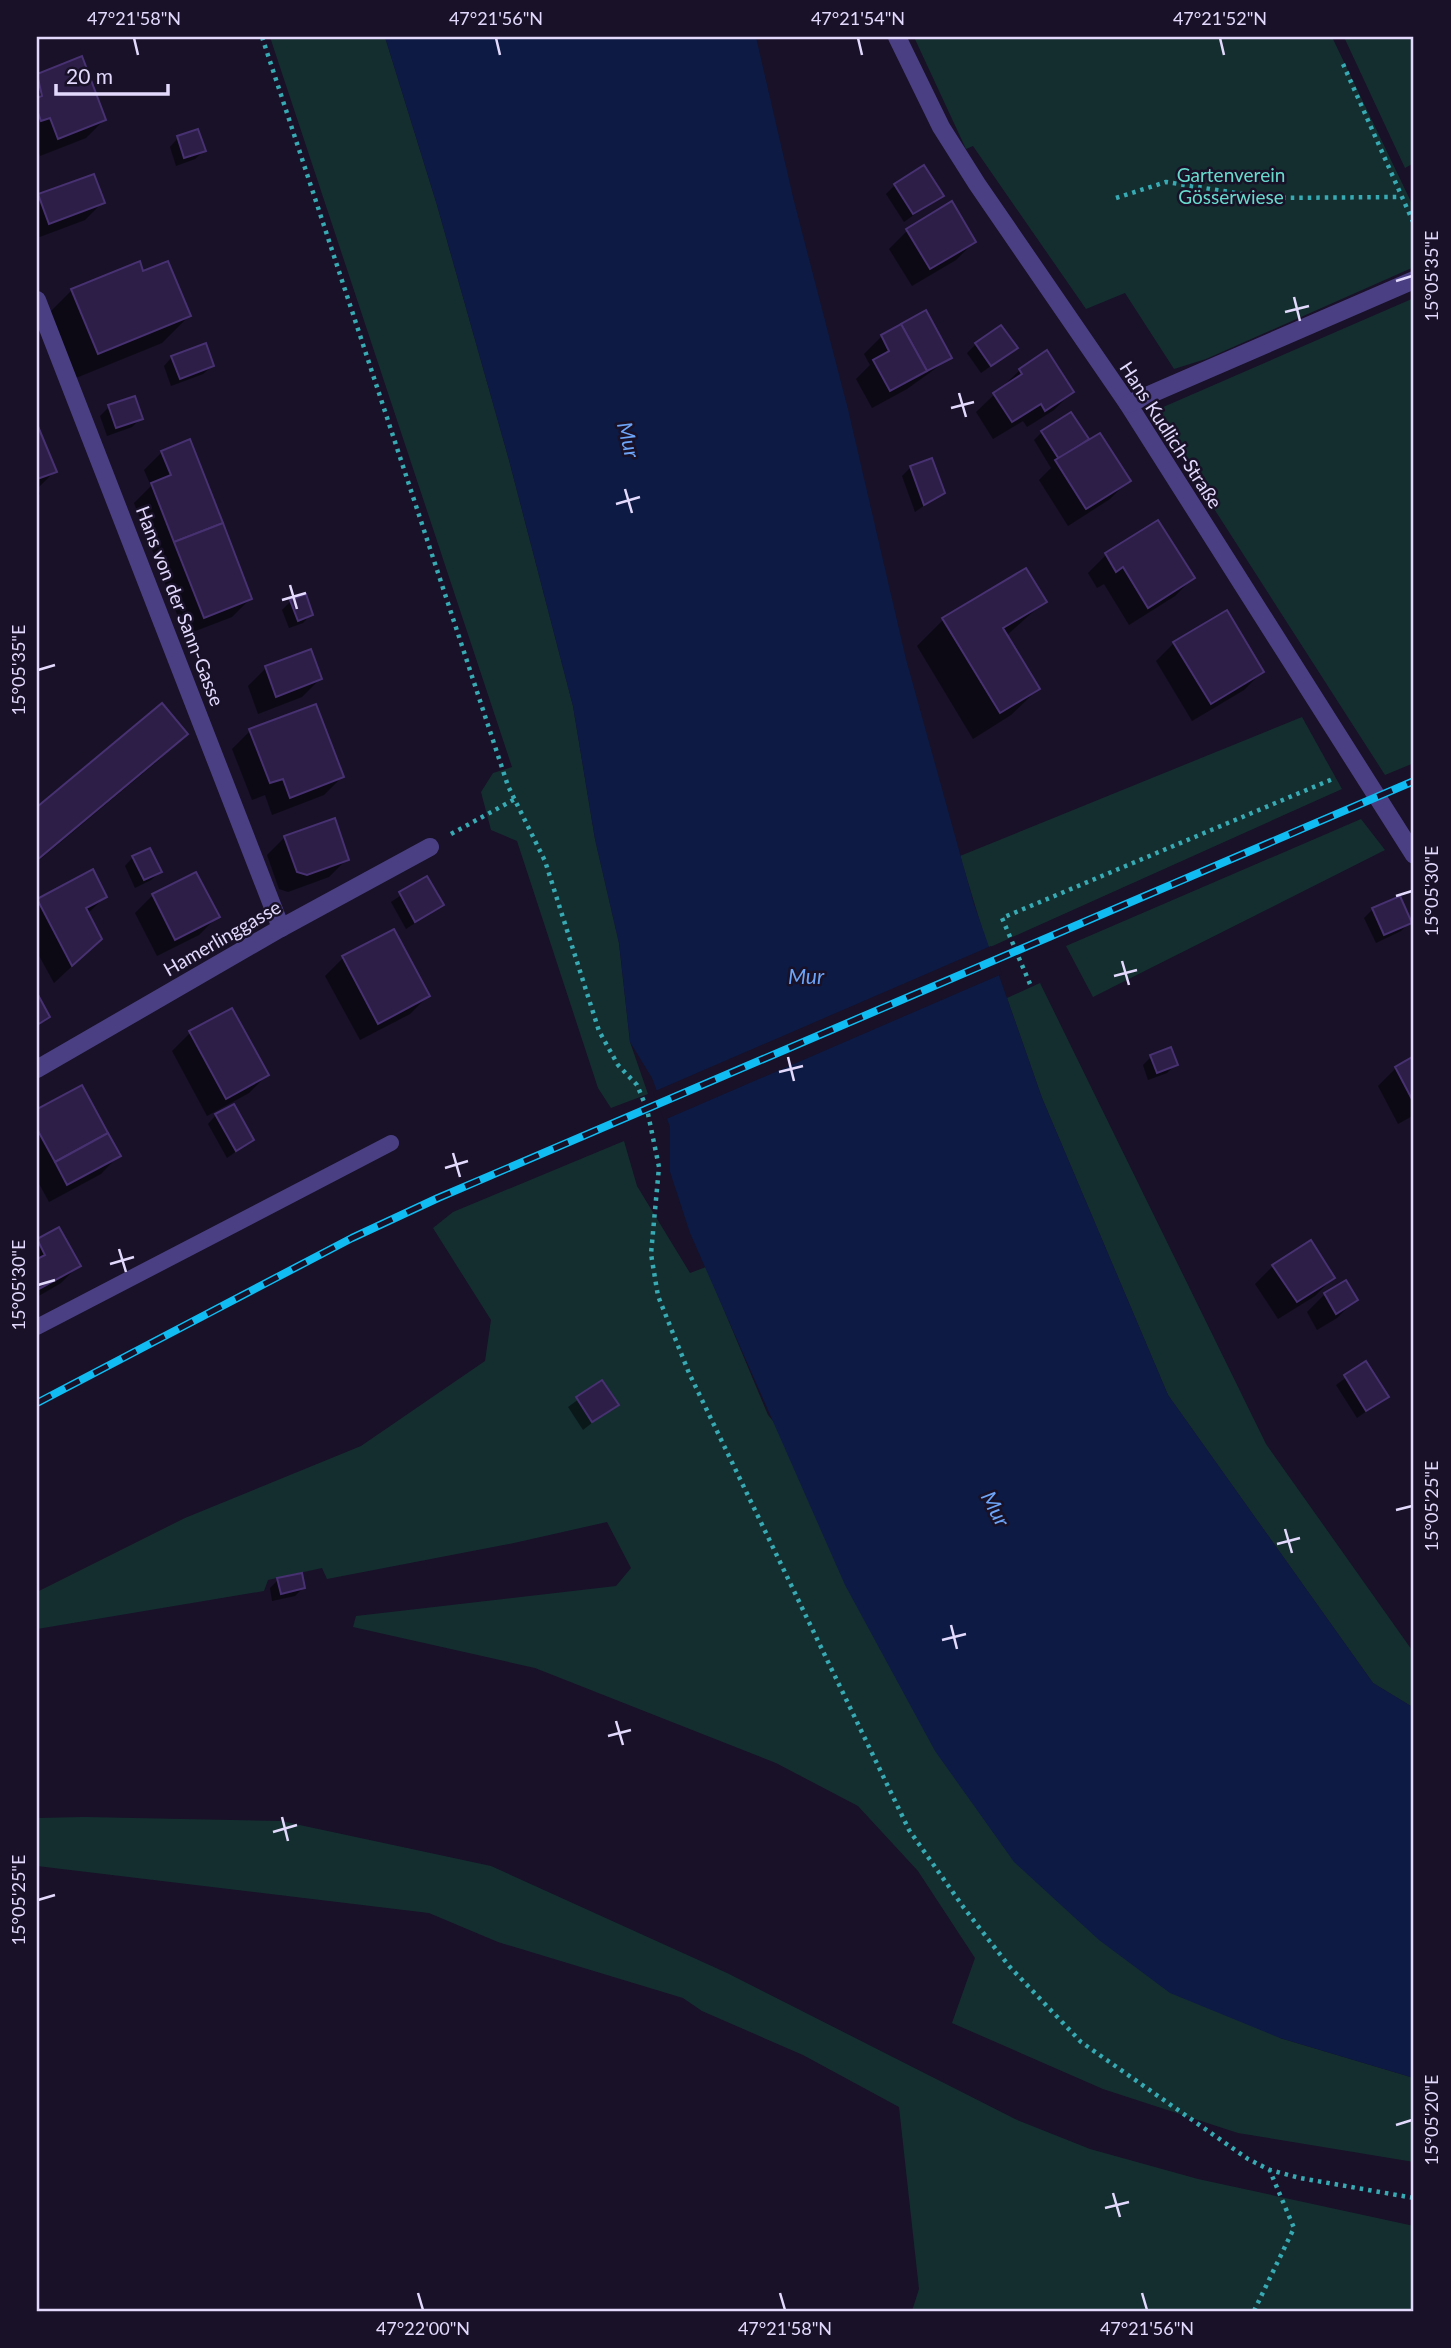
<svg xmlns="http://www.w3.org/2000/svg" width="1451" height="2348" viewBox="0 0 1451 2348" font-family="Lato,sans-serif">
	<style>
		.green { fill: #142e30 }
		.water { fill: #0d1a43 }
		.pier { fill: #181127 }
		.shadow { fill: #0007 }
		.building { fill: #2c1e47; stroke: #473171; stroke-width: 2 }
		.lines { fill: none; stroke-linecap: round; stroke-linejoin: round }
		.path { stroke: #37aab3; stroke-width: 4.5; stroke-dasharray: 3.5 5; stroke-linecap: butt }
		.service { stroke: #4b3f83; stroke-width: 16 }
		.minor { stroke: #4b3f83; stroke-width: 18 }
		.rail-casing { stroke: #10bcf2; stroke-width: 8 }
		.rail { stroke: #181127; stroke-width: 5; stroke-dasharray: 16; stroke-linecap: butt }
		.ticks { fill: none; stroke: #e2d9fd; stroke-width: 2.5 }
		.labels { text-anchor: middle; stroke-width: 5; stroke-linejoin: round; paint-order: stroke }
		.park-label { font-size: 19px; fill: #68dacd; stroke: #181127 }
		.street-label { font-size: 19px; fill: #e2d9fd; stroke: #181127 }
		.water-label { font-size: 21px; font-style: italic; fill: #6da4f7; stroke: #181127 }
		.neatline { fill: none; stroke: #e2d9fd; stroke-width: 2.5 }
		.ticks-label { font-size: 18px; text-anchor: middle; fill: #e2d9fd }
	</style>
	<rect width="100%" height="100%" fill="#181127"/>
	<g class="green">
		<polygon points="270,37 385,37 437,205 509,460 573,706 595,839 619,943 630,1042 648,1094 611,1108 598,1088 517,841 491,830 481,792 493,773 512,767"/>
		<polygon points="914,37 1332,37 1414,208 1414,267 1206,359 1174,369 1125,293 1086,309 973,146 966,149"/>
		<polygon points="1344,37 1414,37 1414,163 1405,168"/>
		<polygon points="1414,298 1414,763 1385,775 1159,423 1161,408"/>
		<polygon points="1302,717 1342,789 988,948 960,856"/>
		<polygon points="1361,819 1385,850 1093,997 1066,946"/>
		<polygon points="1040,983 1266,1444 1414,1653 1414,1708 1373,1683 1168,1395 1042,1098 1007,998"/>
		<polygon points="624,1141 637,1186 690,1273 706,1267 768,1415 1280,2038 1414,2078 1414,2162 1238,2133 1103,2089 952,2023 975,1958 918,1871 858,1806 776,1763 535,1668 353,1627 356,1616 616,1586 631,1568 607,1522 514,1543 327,1579 322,1568 268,1580 264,1591 37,1629 37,1592 185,1518 361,1446 485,1361 491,1320 433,1228 453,1212"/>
		<polygon points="85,1817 281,1821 491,1866 727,1973 1017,2120 1090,2149 1198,2179 1414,2226 1414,2311 912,2311 919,2289 899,2107 803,2055 702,2011 683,1998 498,1942 429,1913 37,1866 37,1818"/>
	</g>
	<polygon class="water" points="385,37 756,37 794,201 848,409 906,659 974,904 1042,1098 1168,1395 1373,1683 1414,1708 1414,2078 1280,2038 1170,1993 1099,1940 1014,1862 935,1751 845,1585 690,1233 670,1172 670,1127 652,1078 630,1042 619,943 595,839 573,706 509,460 437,205"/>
	<polygon class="pier" points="991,946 1002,974 664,1120 653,1092"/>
	<g class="shadow">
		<polygon points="81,58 104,120 86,138 40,156 37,147 37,76"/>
		<polygon points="178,138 204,151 195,159 176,166 170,147"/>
		<polygon points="895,185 941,195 904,222 886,194"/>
		<polygon points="39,196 103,202 85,220 37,238"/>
		<polygon points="952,204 974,242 956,260 912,286 889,249 907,231"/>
		<polygon points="142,274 189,316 162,343 71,380 45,317 72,290"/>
		<polygon points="882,336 950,358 907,389 872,408 856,379 870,365 864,354"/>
		<polygon points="976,344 1016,348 981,373 967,353"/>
		<polygon points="172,357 212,366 203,374 171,386 164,366"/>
		<polygon points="1020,370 1072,392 1054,410 1027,427 1023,421 993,439 976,412"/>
		<polygon points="109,407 141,418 132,427 107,436 100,416"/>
		<polygon points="37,428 55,471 38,488 40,494 37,497"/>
		<polygon points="1042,432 1086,439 1081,445 1128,481 1110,499 1068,526 1039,480 1051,468 1034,440"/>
		<polygon points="162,452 250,599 232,617 185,635 134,503 151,486 144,470"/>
		<polygon points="911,467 943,492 915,512 902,476"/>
		<polygon points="1158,522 1193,578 1175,596 1129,625 1104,584 1097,588 1088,573 1106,555"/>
		<polygon points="291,601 311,614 303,623 289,628 282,610"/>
		<polygon points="1044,602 1006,636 1038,689 1011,715 973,739 917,646 943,620"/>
		<polygon points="1174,643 1262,672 1244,690 1192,721 1156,661"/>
		<polygon points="266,668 320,679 302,697 258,714 248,686"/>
		<polygon points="162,705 185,734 159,760 37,862 37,810"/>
		<polygon points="250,731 342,777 324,795 272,815 265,795 252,800 232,749"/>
		<polygon points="285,837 347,859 329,877 288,892 279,889 267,855"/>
		<polygon points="133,857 160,872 151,880 135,888 125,866"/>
		<polygon points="92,872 105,897 87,914 82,957 54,983 37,952 37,902"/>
		<polygon points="427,878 442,905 406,929 391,902"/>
		<polygon points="153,895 217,917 199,935 157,956 135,913"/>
		<polygon points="1373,909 1410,922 1401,931 1376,943 1364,918"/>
		<polygon points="343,958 428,996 410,1014 360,1040 325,976"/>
		<polygon points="190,1033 267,1075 249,1093 207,1116 172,1051"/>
		<polygon points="1151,1057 1176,1064 1167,1073 1148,1080 1143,1065"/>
		<polygon points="1414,1058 1414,1115 1398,1124 1378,1086 1396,1068"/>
		<polygon points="81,1087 118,1156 101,1174 49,1202 37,1180 37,1111"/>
		<polygon points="216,1115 252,1140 227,1158 208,1124"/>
		<polygon points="38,1241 79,1265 61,1283 37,1297"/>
		<polygon points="1273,1266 1333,1278 1315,1296 1278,1319 1255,1284"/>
		<polygon points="1325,1294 1355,1300 1337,1318 1317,1330 1307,1312"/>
		<polygon points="1365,1364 1386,1397 1357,1418 1336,1385"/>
		<polygon points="602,1382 616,1404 583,1430 568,1407"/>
		<polygon points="278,1580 303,1588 295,1596 272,1601 270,1588"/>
	</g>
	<g class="building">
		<polygon points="82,56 106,120 58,139 50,118 41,121 37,110 37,98 42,96 37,74"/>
		<polygon points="198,129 206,151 184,158 177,136"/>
		<polygon points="924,165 944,196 913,214 894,184"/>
		<polygon points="94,174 105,203 49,224 38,194"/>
		<polygon points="952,201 976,242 930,269 906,229"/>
		<polygon points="140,261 143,271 168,261 191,316 98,354 71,289"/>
		<polygon points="926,310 952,358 927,371 901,324"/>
		<polygon points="901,324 927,371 890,391 873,360 889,351 881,335"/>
		<polygon points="1001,325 1018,348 991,366 975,343"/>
		<polygon points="206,343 214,366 180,379 171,356"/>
		<polygon points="1047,350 1074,392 1045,411 1041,404 1012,422 993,393 1022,374 1019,369"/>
		<polygon points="135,396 143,419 116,428 108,405"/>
		<polygon points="1071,412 1089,439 1059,459 1041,431"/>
		<polygon points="37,424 57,472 37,479"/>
		<polygon points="1100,433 1131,481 1086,509 1055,460"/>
		<polygon points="190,439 223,523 174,542 151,483 171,475 161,451"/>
		<polygon points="932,458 945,493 924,505 910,466"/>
		<polygon points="1158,520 1195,578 1148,608 1123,567 1116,572 1105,553"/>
		<polygon points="223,523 252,599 204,618 174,542"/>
		<polygon points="1026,568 1047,602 1003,628 1040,689 1000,713 942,618"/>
		<polygon points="306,594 313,615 298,621 290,600"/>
		<polygon points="1227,610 1264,672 1211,704 1173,642"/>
		<polygon points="311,649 322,679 276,697 265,666"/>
		<polygon points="162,703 188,734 37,860 37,807"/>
		<polygon points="316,704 344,777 290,798 283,779 270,783 249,729"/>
		<polygon points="335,818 349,860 307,875 297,872 284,836"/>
		<polygon points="150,848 162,872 144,880 132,856"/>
		<polygon points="93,869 107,897 86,908 102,939 72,966 37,899"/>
		<polygon points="196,872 220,917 175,940 152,894"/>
		<polygon points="427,876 444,905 415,922 399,892"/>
		<polygon points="1400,896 1412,923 1384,935 1372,908"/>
		<polygon points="394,929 430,996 378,1024 342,956"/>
		<polygon points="37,993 50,1017 37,1025"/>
		<polygon points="232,1008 269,1075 226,1099 189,1031"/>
		<polygon points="1171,1047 1178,1065 1157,1073 1150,1055"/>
		<polygon points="1414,1056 1414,1103 1395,1067"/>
		<polygon points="82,1085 108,1133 55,1162 37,1129 37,1109"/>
		<polygon points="234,1104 254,1140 236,1151 215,1114"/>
		<polygon points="108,1133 121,1156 67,1185 55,1162"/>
		<polygon points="59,1227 81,1266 37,1290 37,1259 45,1255 37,1239"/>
		<polygon points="1311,1240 1335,1278 1297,1302 1272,1265"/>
		<polygon points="1346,1280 1358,1300 1336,1314 1324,1293"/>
		<polygon points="1366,1361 1389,1397 1366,1411 1344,1375"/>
		<polygon points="602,1380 619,1405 592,1422 576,1397"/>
		<polygon points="302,1573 305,1588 281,1594 277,1578"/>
	</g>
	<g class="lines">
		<g class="path">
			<polyline points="262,37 508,786 545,861 599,1031 618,1065 637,1085 647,1109 659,1167 651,1254 658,1296 689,1373 909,1830 964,1908 1009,1966 1081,2042 1248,2159 1270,2170 1300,2178 1414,2198"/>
			<polyline points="1343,64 1414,224"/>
			<polyline points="1116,198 1166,182 1268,198 1400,197"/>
			<polyline points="451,834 515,799"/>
			<polyline points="1030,984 1002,918 1335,778"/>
			<polyline points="1254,2311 1294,2228 1270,2171"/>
		</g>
		<polyline class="service" points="37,1327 391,1143"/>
		<g class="minor">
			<polyline points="897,37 941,127 977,184 1128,404 1414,855"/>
			<polyline points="37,300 281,928"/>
			<polyline points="1128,404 1414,280"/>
			<polyline points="37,1069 281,928 430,847"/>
		</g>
		<g class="rail-casing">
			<polyline id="rail" points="37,1403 352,1238 438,1198 1414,781"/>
		</g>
		<use href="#rail" class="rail"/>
	</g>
	<path class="ticks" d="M134,38L138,55M496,38L500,55M858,38L862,55M1220,38L1224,55M1396,281L1412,276M1294,297L1300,321M1285,312L1309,306M959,393L966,417M951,408L974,402M625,489L632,513M616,504L640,497M290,585L297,609M282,600L306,593M38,670L55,665M1396,896L1412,891M1122,961L1129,985M1114,976L1137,970M788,1057L794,1081M779,1072L803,1066M453,1153L460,1177M445,1168L468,1161M119,1249L126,1272M110,1264L134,1257M38,1285L55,1280M1396,1510L1412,1506M1285,1529L1292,1553M1277,1544L1300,1538M951,1625L957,1649M942,1640L966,1634M616,1721L623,1745M608,1736L631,1730M282,1817L288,1841M273,1832L297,1825M38,1900L55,1895M1396,2125L1412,2120M1113,2193L1120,2217M1105,2208L1129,2202M418,2293L423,2310M780,2293L785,2310M1142,2293L1147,2310"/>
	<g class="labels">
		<g class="park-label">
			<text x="1231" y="182">Gartenverein<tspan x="1231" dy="22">Gösserwiese</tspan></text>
		</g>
		<g class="street-label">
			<text transform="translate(1171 435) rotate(57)" y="7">Hans Kudlich-Straße</text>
			<text transform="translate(180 606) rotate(69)" y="7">Hans von der Sann-Gasse</text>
			<text transform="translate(222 938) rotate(-30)" y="7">Hamerlinggasse</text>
		</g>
		<g class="water-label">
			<text transform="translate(628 440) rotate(76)" y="7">Mur</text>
			<text x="806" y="984">Mur</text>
			<text transform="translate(995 1509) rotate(62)" y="7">Mur</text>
		</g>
	</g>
	<rect width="1451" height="2348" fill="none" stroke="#181127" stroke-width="77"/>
	<path d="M56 84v10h112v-10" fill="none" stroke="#e2d9fd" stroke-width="3.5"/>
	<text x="66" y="84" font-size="21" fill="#e2d9fd" stroke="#181127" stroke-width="5" paint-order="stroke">20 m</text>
	<rect x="38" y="38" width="1374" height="2272" class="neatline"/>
	<g class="ticks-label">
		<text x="134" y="25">47°21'58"N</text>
		<text x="496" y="25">47°21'56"N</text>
		<text x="858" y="25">47°21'54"N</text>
		<text x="1220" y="25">47°21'52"N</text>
		<text transform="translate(1432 276) rotate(-90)" y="6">15°05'35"E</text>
		<text transform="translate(19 670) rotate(-90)" y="6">15°05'35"E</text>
		<text transform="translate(1432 891) rotate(-90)" y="6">15°05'30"E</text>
		<text transform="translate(19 1285) rotate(-90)" y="6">15°05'30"E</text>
		<text transform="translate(1432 1506) rotate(-90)" y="6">15°05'25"E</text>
		<text transform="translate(19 1900) rotate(-90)" y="6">15°05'25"E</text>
		<text transform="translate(1432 2120) rotate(-90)" y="6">15°05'20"E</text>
		<text x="423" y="2335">47°22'00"N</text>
		<text x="785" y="2335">47°21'58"N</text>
		<text x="1147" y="2335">47°21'56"N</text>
	</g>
</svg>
